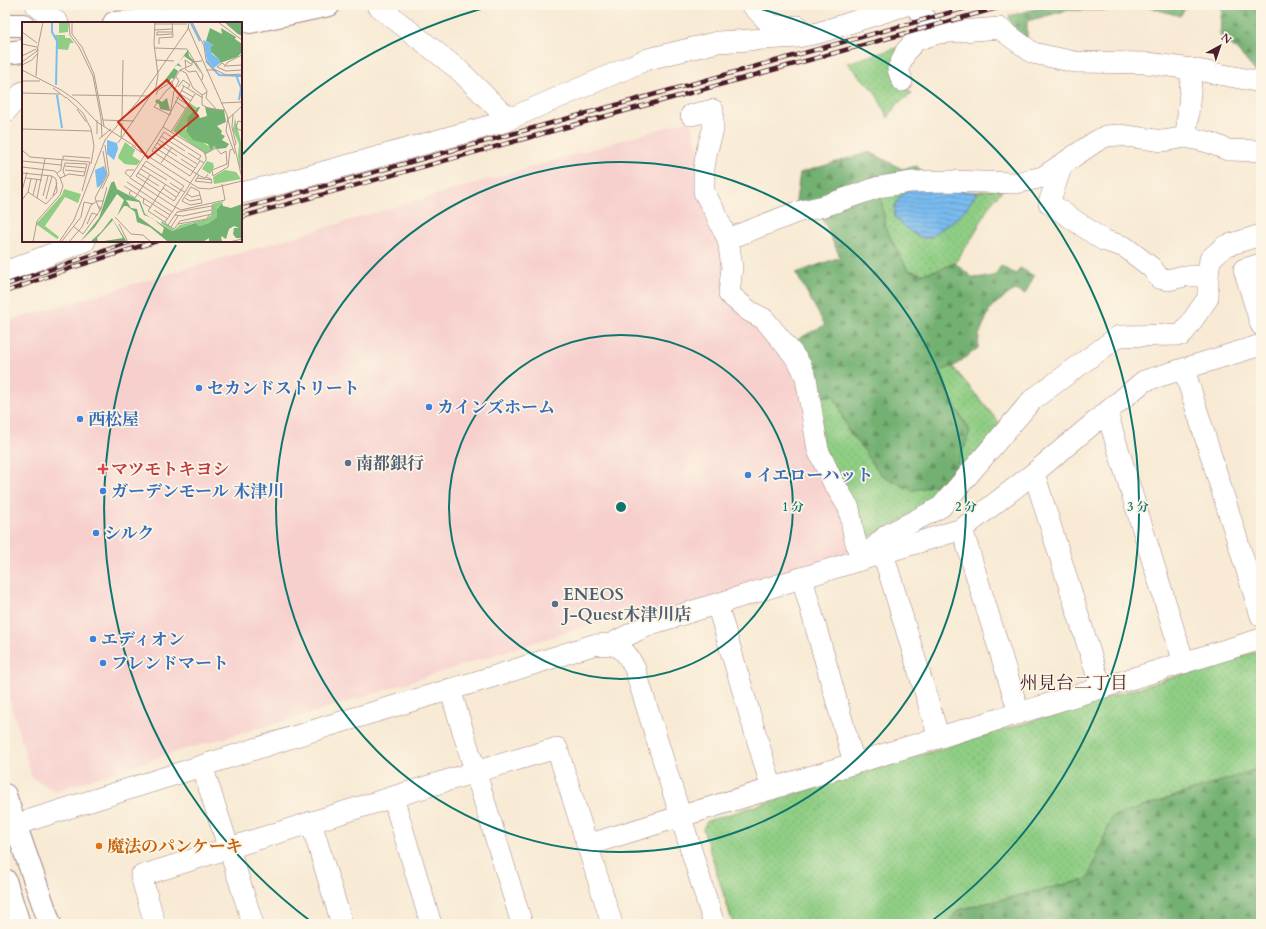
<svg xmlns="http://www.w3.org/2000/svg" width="1266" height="929" viewBox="0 0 1266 929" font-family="Cardo,'Noto Serif JP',serif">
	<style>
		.built { fill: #f7d0ce }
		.grass { fill: url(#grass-dots); stroke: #6c7658 }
		.forest { fill: url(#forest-firs); stroke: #5e684e }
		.water { fill: url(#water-rules); stroke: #626e8e }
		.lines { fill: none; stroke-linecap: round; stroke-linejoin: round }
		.minor-casing { stroke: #a18480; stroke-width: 22 }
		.major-casing { stroke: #a18480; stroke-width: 24 }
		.highway-casing { stroke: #a18480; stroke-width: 24 }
		.minor { stroke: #fff; stroke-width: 21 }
		.major { stroke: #fff; stroke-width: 22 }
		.highway { stroke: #fff; stroke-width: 22 }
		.rail-casing { stroke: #4a1f2b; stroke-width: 4.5 }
		.rail { stroke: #fcf5e5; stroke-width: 3; stroke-dasharray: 9; stroke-linecap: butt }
		.ring { fill: none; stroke: #0f766e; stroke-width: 2 }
		.shop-dot { fill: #3f7fe0; stroke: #fcf5e5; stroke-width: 1.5 }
		.service-dot { fill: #5c6f8a; stroke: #fcf5e5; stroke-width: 1.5 }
		.health-dot { fill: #e0444e; stroke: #fcf5e5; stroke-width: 1.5 }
		.food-dot { fill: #e8710a; stroke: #fcf5e5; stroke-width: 1.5 }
		.labels { text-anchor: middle; stroke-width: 3.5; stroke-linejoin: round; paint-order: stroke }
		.shop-label { font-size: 17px; font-weight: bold; fill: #366cbe; stroke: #fcf5e5; text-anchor: start }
		.service-label { font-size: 17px; font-weight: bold; fill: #4e5e75; stroke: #fcf5e5; text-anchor: start }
		.health-label { font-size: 17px; font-weight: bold; fill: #be3a42; stroke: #fcf5e5; text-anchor: start }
		.food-label { font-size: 17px; font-weight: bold; fill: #c56008; stroke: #fcf5e5; text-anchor: start }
		.neighbourhood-label { font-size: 18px; fill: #4a1f2b; stroke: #fcf5e5 }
		.inset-river { fill: none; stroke: #7abcf0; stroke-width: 2 }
		.inset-road { fill: none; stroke: #b29990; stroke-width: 1 }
		.view { fill: #c8321e; fill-opacity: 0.15; stroke: #c8321e; stroke-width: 2 }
		.inset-edge { fill: none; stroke: #4a1f2b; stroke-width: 2 }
		.centre { fill: #0f766e; stroke: #fcf5e5; stroke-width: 2 }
		.ring-label { font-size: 12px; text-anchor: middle; font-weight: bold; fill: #0f766e; stroke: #fcf5e5; stroke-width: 3.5; stroke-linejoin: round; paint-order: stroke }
	</style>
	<defs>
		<pattern id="grass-dots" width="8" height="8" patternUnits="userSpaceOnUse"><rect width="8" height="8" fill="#8fce84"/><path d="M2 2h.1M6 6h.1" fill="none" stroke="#7db072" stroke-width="1.8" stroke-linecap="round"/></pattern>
		<pattern id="forest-firs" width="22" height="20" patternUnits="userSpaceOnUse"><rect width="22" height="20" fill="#73b172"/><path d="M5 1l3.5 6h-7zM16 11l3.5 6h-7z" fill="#608f5e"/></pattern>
		<pattern id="water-rules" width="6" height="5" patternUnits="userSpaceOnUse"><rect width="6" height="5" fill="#7abcf0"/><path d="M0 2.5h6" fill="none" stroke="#6698c3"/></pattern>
	</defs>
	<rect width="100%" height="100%" fill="#fcf5e5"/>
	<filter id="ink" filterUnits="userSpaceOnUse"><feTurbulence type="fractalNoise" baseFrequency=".025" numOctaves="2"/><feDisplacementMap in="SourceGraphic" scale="8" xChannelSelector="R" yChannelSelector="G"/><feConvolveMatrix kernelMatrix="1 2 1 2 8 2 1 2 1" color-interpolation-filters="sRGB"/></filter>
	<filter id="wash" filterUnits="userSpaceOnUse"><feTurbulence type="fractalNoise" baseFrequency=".012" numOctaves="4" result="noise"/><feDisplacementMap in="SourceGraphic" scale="16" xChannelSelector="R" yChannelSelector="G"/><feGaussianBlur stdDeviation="0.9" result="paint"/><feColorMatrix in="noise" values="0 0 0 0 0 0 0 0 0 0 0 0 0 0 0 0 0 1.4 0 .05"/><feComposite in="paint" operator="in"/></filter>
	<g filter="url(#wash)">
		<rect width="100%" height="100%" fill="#f8ead4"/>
		<polygon class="built" points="690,120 699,151 723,246 726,280 799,376 842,508 852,550 848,557 639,622 635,611 488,657 325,709 169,754 56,791 32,778 5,685 5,322"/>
		<g class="grass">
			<polygon points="903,46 900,85 912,93 897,104 888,118 875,92 847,63"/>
			<path d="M911,187L895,206V214C905,225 915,241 932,237L937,230L943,228L977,192L1005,187L990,204L972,238L955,263L941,269L922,274L908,270L886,230L880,192Z"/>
			<polygon points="953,367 1002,426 932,506 867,538 860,535 824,449 815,396 834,396 848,430 863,449 970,431 948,395 940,370"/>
			<polygon points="1261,650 1261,768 1112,817 1088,879 958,910 949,924 733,924 703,829 707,821"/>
		</g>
		<g class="forest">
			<polygon points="1050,5 1120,5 1116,10 1069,10 1027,21 1027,41 1012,30 1009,16"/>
			<polygon points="1140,5 1188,5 1180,16"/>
			<polygon points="1222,5 1261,5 1261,74 1256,72 1238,51 1220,35"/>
			<polygon points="870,152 902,169 917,166 928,177 795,208 800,173"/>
			<path d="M880,192L886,230L908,270L922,274L941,269L955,263L973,278L994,276L1001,266L1016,274L1020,268L1034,276L1025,294L1014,290L991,307L979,335L978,348L953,367L941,370L948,395L970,431C963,450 957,475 936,484C929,487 920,489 912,491L880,474L863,449L848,430L834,396H815L792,342L825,325L796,273L840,257L819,211Z"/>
			<polygon points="1261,768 1261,924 949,924 958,910 1088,879 1112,817"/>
		</g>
		<path class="water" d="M911,187L977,192C971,203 963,214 952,222C945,227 937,229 932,237L923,238L911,232L895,218C893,202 899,196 911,187Z"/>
	</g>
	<g filter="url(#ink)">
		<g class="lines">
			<g class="minor-casing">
				<g id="minor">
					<polyline points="36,5 58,23"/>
					<polyline points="377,5 460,71 498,109 511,118"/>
					<polyline points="752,5 771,25 788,27 798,26"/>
					<polyline points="914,5 938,33"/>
					<polyline points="902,81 898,69 906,51 916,40 938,33 999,28 1033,53 1075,62 1147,63 1192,69 1261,82"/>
					<polyline points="5,112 23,92"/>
					<polyline points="691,115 713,110 713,130 707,150 704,168 704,192 716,214 722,228 728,239"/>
					<polyline points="1186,137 1192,69"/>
					<polyline points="1261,151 1228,150 1208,142 1186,137 1163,141 1119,135 1106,136 1095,142 1043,177 1016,183 948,181 911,182 879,187 824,206 797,212 728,239 732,267 729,294 749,311 764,319 793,354 801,366 806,378 818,450 832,480 849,508 854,536 861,560 887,535 941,507 1032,400 1119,336 1182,335 1208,298 1208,276 1210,259 1225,246 1261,235"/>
					<polyline points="1062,165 1049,203 1103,240 1125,247 1152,268 1159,278 1168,280 1184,276 1208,276"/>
					<polyline points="241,193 287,182 507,121 511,118 648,59 718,42 798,37 818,33 906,5"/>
					<polyline points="1261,264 1244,269 1261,325"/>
					<polyline points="5,272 85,241"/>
					<polyline points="1184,369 1261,616"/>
					<polyline points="1107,413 1184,663"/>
					<polyline points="1034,473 1101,688"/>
					<polyline points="962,529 1019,713"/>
					<polyline points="883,553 939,738"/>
					<polyline points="802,578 854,763"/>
					<polyline points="717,604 772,789"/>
					<polyline points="611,644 638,630 654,623 962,529 1034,473 1144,381 1261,345"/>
					<polyline points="450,689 522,924"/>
					<polyline points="202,766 232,858 253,924"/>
					<polyline points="393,797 431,924"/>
					<polyline points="311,822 342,924"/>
					<path d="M5,828L331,725L492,677L593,645C618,643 624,646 635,669L714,924"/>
					<polyline points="587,845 1261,639"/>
					<path d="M155,924L141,876C279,832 418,788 557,748L612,924"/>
				</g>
			</g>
			<g class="major-casing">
				<g id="major">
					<polyline points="5,795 50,924"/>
					<polyline points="5,880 19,924"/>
				</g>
			</g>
			<g class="highway-casing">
				<g id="highway">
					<polyline points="250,22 329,5"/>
					<polyline points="114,23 167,19 269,5"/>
					<polyline points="5,25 23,25"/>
					<polyline points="5,53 23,51"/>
				</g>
			</g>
			<use href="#minor" class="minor"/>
			<use href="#major" class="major"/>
			<use href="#highway" class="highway"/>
			<g class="rail-casing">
				<g id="rail">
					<polyline points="241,209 977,5"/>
					<polyline points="241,217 1008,5"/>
					<polyline points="5,285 133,241"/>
					<polyline points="5,292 74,267 157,241"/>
				</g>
			</g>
			<use href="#rail" class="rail"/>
		</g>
	</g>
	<g class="ring">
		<circle cx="621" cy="507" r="172"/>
		<circle cx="621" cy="507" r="345"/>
		<path d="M313 923A517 517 0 0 1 176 245M243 154A517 517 0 0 1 496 5M746 5A517 517 0 0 1 929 923"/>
	</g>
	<g class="shop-dot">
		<circle cx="199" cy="388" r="4"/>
		<circle cx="429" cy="407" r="4"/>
		<circle cx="80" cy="419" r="4"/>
		<circle cx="748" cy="475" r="4"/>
		<circle cx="103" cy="491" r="4"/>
		<circle cx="96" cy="533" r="4"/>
		<circle cx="93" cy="639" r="4"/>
		<circle cx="103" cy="663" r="4"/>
	</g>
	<g class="service-dot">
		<circle cx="348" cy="463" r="4"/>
		<circle cx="555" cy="604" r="4"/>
	</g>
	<path class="health-dot" d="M101 463h4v4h4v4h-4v4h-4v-4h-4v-4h4z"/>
	<circle class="food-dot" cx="99" cy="846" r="4"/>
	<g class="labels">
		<g class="shop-label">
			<text x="207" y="394">セカンドストリート</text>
			<text x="437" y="413">カインズホーム</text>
			<text x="88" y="425">西松屋</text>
			<text x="756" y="481">イエローハット</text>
			<text x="111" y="497">ガーデンモール 木津川</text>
			<text x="104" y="539">シルク</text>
			<text x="101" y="645">エディオン</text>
			<text x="111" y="669">フレンドマート</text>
		</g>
		<g class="service-label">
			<text x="356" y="469">南都銀行</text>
			<text x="563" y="600">ENEOS<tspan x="563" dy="20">J-Quest木津川店</tspan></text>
		</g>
		<g class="health-label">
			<text x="111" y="475">マツモトキヨシ</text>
		</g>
		<g class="food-label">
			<text x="107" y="852">魔法のパンケーキ</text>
		</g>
		<g class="neighbourhood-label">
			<text x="1074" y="689">州見台二丁目</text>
		</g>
	</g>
	<g transform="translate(22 22)">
		<rect width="220" height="220" fill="#f8ead4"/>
		<path d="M31,13H43V16H48L52,21H48L46,28L35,27L36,19ZM168,81L175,86L163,104L164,109L188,125H194L184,132L151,109ZM213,96L220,124L218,150L216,134L217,122L211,108ZM103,120L113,128L110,134L118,139L115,143L103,142L96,135ZM42,167L59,172L56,181L43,175L23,204L37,215L35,217L14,202L40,173ZM202,179L195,186V195L187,201L177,204L172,201L150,209L139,201L140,199L152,208L158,203L185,197L190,192V182Z" fill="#8fce84"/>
		<path d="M202,0H219L220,14L216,12ZM188,6L200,12L199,6L214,15L213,17L220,22V30L215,35L198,41L197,37L189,30L188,25L191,23L184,19ZM166,28L167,34L173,40L179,52L172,41L162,34L156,41L160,45L154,43L152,46L156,49L152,57L149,56L147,61L143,60L136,67ZM145,76L148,89L138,87L137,82L133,80L135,77L140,80ZM176,85H178L175,91L178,96L185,94L183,85L202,88L204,100L195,104L200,109L199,112L203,114L200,118L207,122L204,126L195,127L192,124L189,128L186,122L171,118L164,109L166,95ZM92,159L95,167L118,179L123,192L150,209L173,201L177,204L187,201L195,195V187L200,181L201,184L209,186L220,182V216H214L211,212L212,206H217L212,204L207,207L204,217L199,214L200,220H187V216L181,220L145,219L128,205L115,200L113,190L105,184H102L95,194L102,178L95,172L73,205L58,220L77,196L89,161ZM104,178L117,180L122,193L130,196L142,206L140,212L117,195L115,187L109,186ZM90,196L105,220H68L79,210ZM91,198L101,216L76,220L75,216Z" fill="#73b172" fill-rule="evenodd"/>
		<path d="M105,122L113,128L110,134L118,139L113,141L115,143L103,142L96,136L104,133L102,128ZM203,148L214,150L219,157L192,162L191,155Z" fill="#8fce84"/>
		<path d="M37,0H47L46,10L37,11ZM185,139L191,141L192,145L188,152L180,147Z" fill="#8fce84"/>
		<path d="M181,18L192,23L188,25L190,32L197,37L198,41L192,46L185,38ZM85,118L95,121L96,127L92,138L85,132ZM82,144L85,152L79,163L75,166L73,148Z" fill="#7abcf0"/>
		<path class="inset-river" d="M30,0V10L35,19L34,63M169,1L178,19M184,39L197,53L220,54M214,53L219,66L217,78M35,73L40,106"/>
		<path class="inset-road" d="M47,0L48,13L57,25L71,54L79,96L80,115M50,0V12L60,25L72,52L82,104M170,0L182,24L184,38L192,48M196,0L220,18M132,2H165M166,5L205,93L220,156M132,8L150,7M0,10L15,21M134,13L150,12M135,13V10H150M0,22L15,25M137,22V16L151,15L150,0M132,26L165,27L173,40M0,34L14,27M134,38L152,39M0,40L15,29L21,0M174,41L181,53L180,58M0,43L10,38L15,32M220,43L204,44L200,41L195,45L204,49L220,48M202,45L206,40L220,33M164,46L163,38L169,42M163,47L167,50L174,49L185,69L184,76L195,88M0,48L39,68L55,79L75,100L114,125M158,48L164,51L171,66L180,73M184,48H194L204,53L220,52M14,54L16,27M0,59H18M150,60L151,63L144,69L132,85L148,93L152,69L157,59L154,55M160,63L181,76M156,65L161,58L168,63L165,67M31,66L44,76M159,68L171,75M155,70L169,79M185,70L180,73V83L191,88H203M0,71L38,72M50,73L128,74M134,73L136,68L151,59L158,48L170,43V40L180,39M44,75L61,91L69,107L72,124L69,142M154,75L166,83M153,79L164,87M199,81L220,80M55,87L64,100M211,92L210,105L214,122L212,124M206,95L204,109L213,132M100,96L101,38M206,97L220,84M75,98V112M81,98L112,99M220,100L216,99L214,106L220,109M141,105L162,64M0,107L69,109M149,110L173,72M139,114L163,129M99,115L100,101M77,117L89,107M137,118L175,142M96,121L134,65L136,53L132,22L133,0M135,121L155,134M110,124L120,131M132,125L178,154L183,156L186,152M0,128L8,135L68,140M118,129L176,166L187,167L220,159M166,131L182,141M183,132L194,126L199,132L204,129L205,142L190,148L191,154M41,137V134L68,136M159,137L173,146M176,138L179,134L142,110L130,129L168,154L178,139M0,139L39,143M139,141L150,125M120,143L145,158M43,144L64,146M0,145L33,149L38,156L41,164L38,173L15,199L11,220M219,146L220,134M119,147L157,171M43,148L63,150M0,151L30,154L34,157L35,170L24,182M35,151L39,148L40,137M116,151L137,164M177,153L173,159L190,161L189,157L184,155M191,154L206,145L208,128L211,127M108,155L103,151L105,148H112M4,156L20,158M38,156L43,154L47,152L62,154L65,142L43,141L41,149L43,154M175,156L190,158M105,160L150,190M148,161L159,168L152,179L114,154L124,139L162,164L159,168L163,170M143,163L126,189L143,200L145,203H146L152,207L158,199L190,192V184L155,190L146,203M102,164L148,193M169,165L177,169L180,181L168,183L160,179ZM141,166L154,175M80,167L87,152L83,123M109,168L107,172L113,176L128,153M0,169L5,150M60,169L68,140M6,170L24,182M165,172L170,175L178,173M11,173L15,157M21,174L26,154M31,174L35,161M15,176L23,137M122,176L121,181L129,186M163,176L168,179L179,177M24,177L30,154M0,178L6,170L9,157M77,184L79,187L85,165M132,188L146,197M78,189L73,176L85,153L81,129M153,193L161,194L189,188M93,195L109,212L121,213L129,220M143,200L153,186V185L168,162L169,160L184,138V135L182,130L141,105L108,156L153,185L159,188L203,178L200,162M65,202L70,191L76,193M97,202L106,220M156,202L185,197L187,193M51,204L61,212L79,187M149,205L156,194M40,219L59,195L62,180L71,182M37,220L52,198L83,118L116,79L166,7L167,0M47,220L60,205L69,183L75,179H82M207,220L220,217"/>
		<path class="view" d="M145,58L176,94L126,136L96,100Z"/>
		<rect width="220" height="220" class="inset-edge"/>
	</g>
	<circle cx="621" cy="507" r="6" class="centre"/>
	<g class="ring-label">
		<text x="793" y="511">1 分</text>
		<text x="966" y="511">2 分</text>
		<text x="1138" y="511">3 分</text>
	</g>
	<rect width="1266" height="929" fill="none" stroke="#fcf5e5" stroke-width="20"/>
	<g transform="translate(1220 46) rotate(40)" stroke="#fcf5e5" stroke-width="3" paint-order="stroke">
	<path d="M0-3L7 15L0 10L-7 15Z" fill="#4a1f2b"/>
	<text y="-6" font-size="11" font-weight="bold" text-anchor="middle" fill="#4a1f2b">N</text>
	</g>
</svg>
